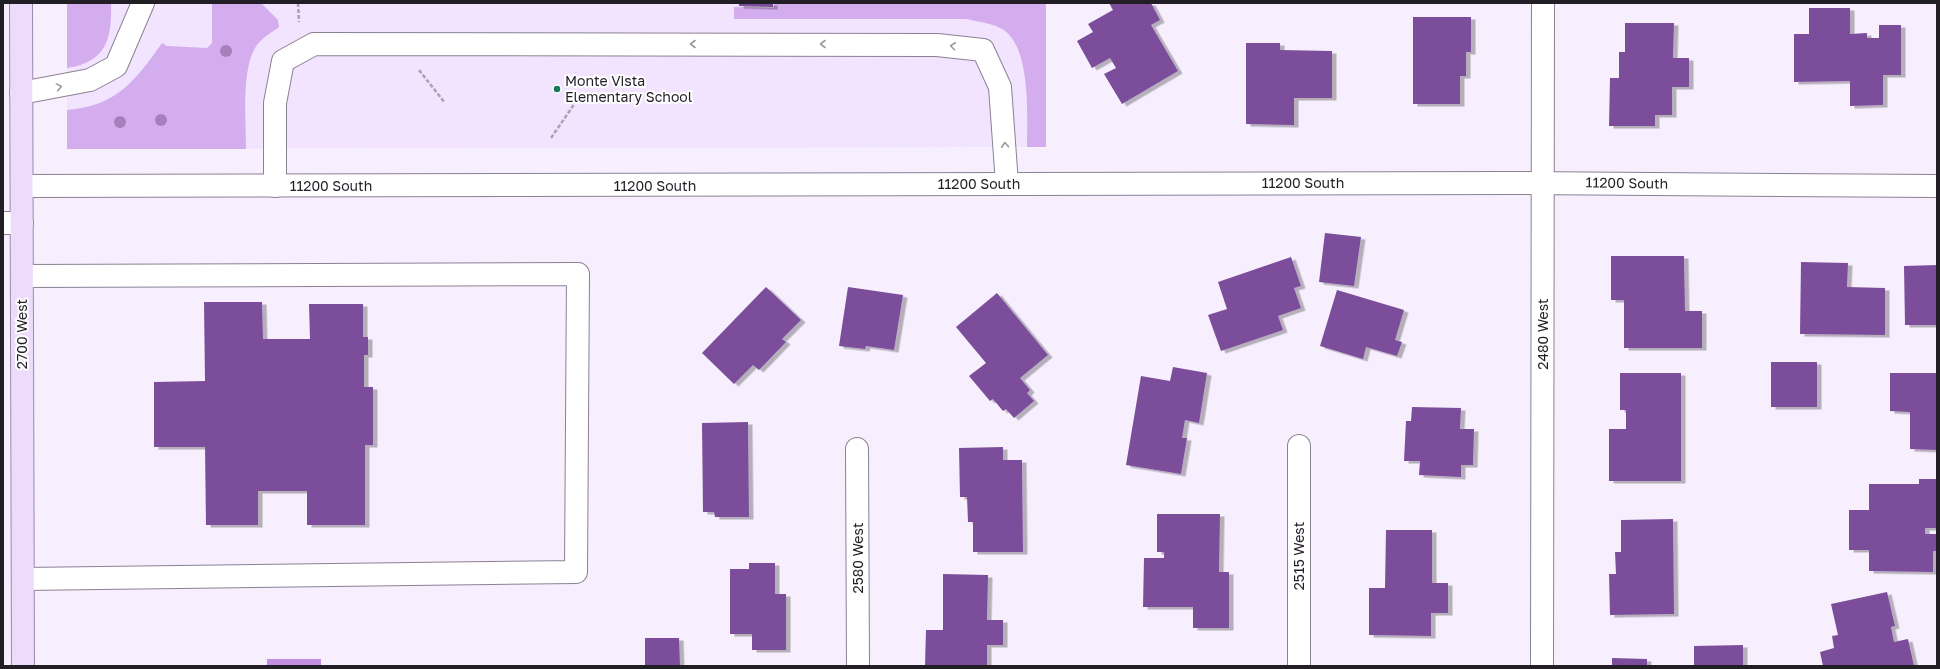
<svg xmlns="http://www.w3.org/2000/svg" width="1940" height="669" viewBox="0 0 1940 669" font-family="'Golos Text',sans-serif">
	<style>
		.built { fill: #f2e3fe }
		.green { fill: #d3adee }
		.water { fill: #c190e3 }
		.building { fill: #7c4e9a; filter: url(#shadow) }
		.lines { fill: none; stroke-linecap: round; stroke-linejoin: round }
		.minor-casing { stroke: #8b8193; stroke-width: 24 }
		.major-casing { stroke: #9e89ae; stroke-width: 24 }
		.path { stroke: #aaa3b0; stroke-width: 2.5; stroke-dasharray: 4 2; stroke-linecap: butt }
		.minor { stroke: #fff; stroke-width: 22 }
		.major { stroke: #eddbfb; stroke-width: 22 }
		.tree { fill: #a680bc }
		.oneway { stroke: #9c9a9d }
		.poi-dot { fill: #177a52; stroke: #fff; stroke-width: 1.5 }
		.labels { text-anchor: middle; stroke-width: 4; stroke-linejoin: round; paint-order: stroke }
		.poi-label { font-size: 14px; fill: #221e25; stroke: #fff; text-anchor: start }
		.street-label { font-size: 14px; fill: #221e25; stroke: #fff }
	</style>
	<defs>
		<filter id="shadow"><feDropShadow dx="4.5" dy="2.5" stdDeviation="0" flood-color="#0004"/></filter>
	</defs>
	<rect width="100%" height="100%" fill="#f7eefe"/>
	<polygon class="built" points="67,3 1046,3 1046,147 67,149"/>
	<g class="green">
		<path d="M67,3H111C112,38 107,62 67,68Z"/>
		<path d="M774,3H1046V147H1027C1027,117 1032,43 1000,28C991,23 978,22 967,19H734V7L774,8Z"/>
		<path d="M212,4H262L278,20L279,27C271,33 263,37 257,45C241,66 246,122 246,149H67V110C117,106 135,81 162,43L167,46L207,48L212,43Z"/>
	</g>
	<rect class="water" x="267" y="659" width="54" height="7"/>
	<g class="building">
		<polygon points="739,3 773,3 773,7 739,6"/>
		<polygon points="1109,3 1151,3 1160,20 1151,25 1178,71 1122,104 1104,74 1116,68 1110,58 1092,68 1077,41 1093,32 1088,24 1113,10"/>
		<polygon points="1809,8 1850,8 1850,34 1867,33 1867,38 1879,38 1879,25 1901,25 1901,75 1883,75 1883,105 1850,106 1850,81 1794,82 1794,34 1809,34"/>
		<polygon points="1413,17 1471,17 1471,52 1466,52 1466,76 1460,76 1460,104 1413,104"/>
		<polygon points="1625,23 1674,23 1673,58 1689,58 1689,87 1672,87 1672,115 1655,115 1655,126 1609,126 1610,78 1619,78 1619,52 1625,52"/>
		<polygon points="1246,43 1280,43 1280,50 1332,51 1332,98 1294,98 1294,125 1246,124"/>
		<polygon points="1325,233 1361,237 1354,286 1319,282"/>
		<polygon points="1611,256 1684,256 1685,311 1702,311 1702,348 1624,348 1624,300 1611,300"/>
		<polygon points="1291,257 1301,286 1294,288 1301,308 1278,316 1283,330 1221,351 1208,315 1227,309 1218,282"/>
		<polygon points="1801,262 1848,263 1847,287 1885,288 1885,335 1800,334"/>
		<polygon points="1937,265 1937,325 1905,325 1904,266"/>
		<polygon points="766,287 801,320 782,339 786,342 759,370 753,365 734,384 702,353"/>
		<polygon points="848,287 903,295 894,350 866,346 865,349 839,346"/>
		<polygon points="1337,290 1404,310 1395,340 1402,342 1397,356 1366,347 1363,359 1320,346"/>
		<polygon points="997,293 1048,355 1020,378 1030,390 1027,393 1034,401 1014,418 1006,409 1003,411 993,399 990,401 969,376 986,363 956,327"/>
		<polygon points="204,302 262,302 263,339 310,339 309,304 363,304 363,337 368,337 368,355 364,355 364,387 373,387 373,445 365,445 365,525 307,525 307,491 258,491 258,525 206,525 205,447 154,447 154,382 205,381"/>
		<rect x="1771" y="362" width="46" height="45"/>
		<polygon points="1173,367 1207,373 1199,423 1185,420 1182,438 1187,438 1181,474 1126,465 1141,376 1170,381"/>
		<polygon points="1620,373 1681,373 1681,481 1609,481 1609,429 1626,429 1626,410 1620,410"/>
		<polygon points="1890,373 1937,373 1937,450 1910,449 1910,412 1890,411"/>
		<polygon points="1412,407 1461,408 1460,429 1474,429 1473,465 1461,465 1461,477 1419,475 1420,461 1404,461 1406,421 1411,421"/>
		<polygon points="748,422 749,517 715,517 714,512 703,512 702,423"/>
		<polygon points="1003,447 1003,460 1022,460 1023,552 973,552 973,522 968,522 967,497 960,497 959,448"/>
		<polygon points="1919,479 1937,479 1937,528 1925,528 1925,534 1937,534 1937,551 1933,551 1933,572 1869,571 1869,550 1849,550 1849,510 1869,510 1869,484 1919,484"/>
		<polygon points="1157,514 1220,514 1219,572 1229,572 1229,628 1193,628 1193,607 1143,607 1144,558 1164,558 1164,552 1157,552"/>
		<polygon points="1673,519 1674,614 1610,615 1609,574 1616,574 1615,552 1621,552 1621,520"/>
		<polygon points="1386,530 1432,530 1432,583 1448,583 1448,613 1431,613 1431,636 1369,635 1369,588 1385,588"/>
		<polygon points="749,563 775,563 775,594 786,594 786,650 752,650 752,634 730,634 730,569 749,569"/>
		<polygon points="943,574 988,575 987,620 1003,620 1003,645 987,645 987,665 925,665 926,630 943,630"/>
		<polygon points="1887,592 1895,626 1891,627 1894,642 1908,639 1914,666 1823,666 1820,652 1834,648 1832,636 1838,635 1831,604"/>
		<polygon points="645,638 679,638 680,666 645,666"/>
		<polygon points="1743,645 1743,666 1694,666 1694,646"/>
		<polygon points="1612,658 1647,659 1647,666 1612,666"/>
	</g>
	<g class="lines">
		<g class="minor-casing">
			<g id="minor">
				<polyline points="21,93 90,80 116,66 143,3"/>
				<polyline points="22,186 1512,183 1937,186"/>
				<polyline points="275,186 275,103 283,61 314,44 937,45 983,50 1000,87 1007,184"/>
				<polyline points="3,223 22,223"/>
				<polyline points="22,276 578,274 576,572 23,579"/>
				<polyline points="1299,446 1299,666"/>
				<polyline points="857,449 858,666"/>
				<polyline points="1542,666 1543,3"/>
			</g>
		</g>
		<g class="major-casing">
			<polyline id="major" points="21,3 23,666"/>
		</g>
		<g class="path">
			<polyline points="298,3 299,22"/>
			<polyline points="419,70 445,103"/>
			<polyline points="551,138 575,103"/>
		</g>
		<use href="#minor" class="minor"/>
		<use href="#major" class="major"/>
	</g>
	<g class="tree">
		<circle cx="226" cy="51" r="6"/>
		<circle cx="161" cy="120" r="6"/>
		<circle cx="120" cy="122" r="6"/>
	</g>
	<defs><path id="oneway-chevron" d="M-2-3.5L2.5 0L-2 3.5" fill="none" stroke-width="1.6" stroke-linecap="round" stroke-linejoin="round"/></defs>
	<g class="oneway">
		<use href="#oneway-chevron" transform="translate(693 44) rotate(-180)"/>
		<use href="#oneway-chevron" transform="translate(823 44) rotate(-180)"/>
		<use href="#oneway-chevron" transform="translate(953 46) rotate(-173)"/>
		<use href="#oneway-chevron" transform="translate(59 87) rotate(-10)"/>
		<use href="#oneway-chevron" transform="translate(1005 145) rotate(-94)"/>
	</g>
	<circle class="poi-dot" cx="557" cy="89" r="4"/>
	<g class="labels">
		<g class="poi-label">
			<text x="565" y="86">Monte Vista<tspan x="565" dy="16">Elementary School</tspan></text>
		</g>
		<g class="street-label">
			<text x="1303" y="188">11200 South</text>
			<text transform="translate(1627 183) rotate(1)" y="5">11200 South</text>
			<text x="979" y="189">11200 South</text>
			<text x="331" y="191">11200 South</text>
			<text x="655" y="191">11200 South</text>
			<text transform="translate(22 334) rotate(-90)" y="5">2700 West</text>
			<text transform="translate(1543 334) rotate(-90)" y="5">2480 West</text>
			<text transform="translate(1299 556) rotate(-90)" y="5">2515 West</text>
			<text transform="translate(858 558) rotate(-90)" y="5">2580 West</text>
		</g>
	</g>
	<rect width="1940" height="669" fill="none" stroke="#221e25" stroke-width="8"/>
</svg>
